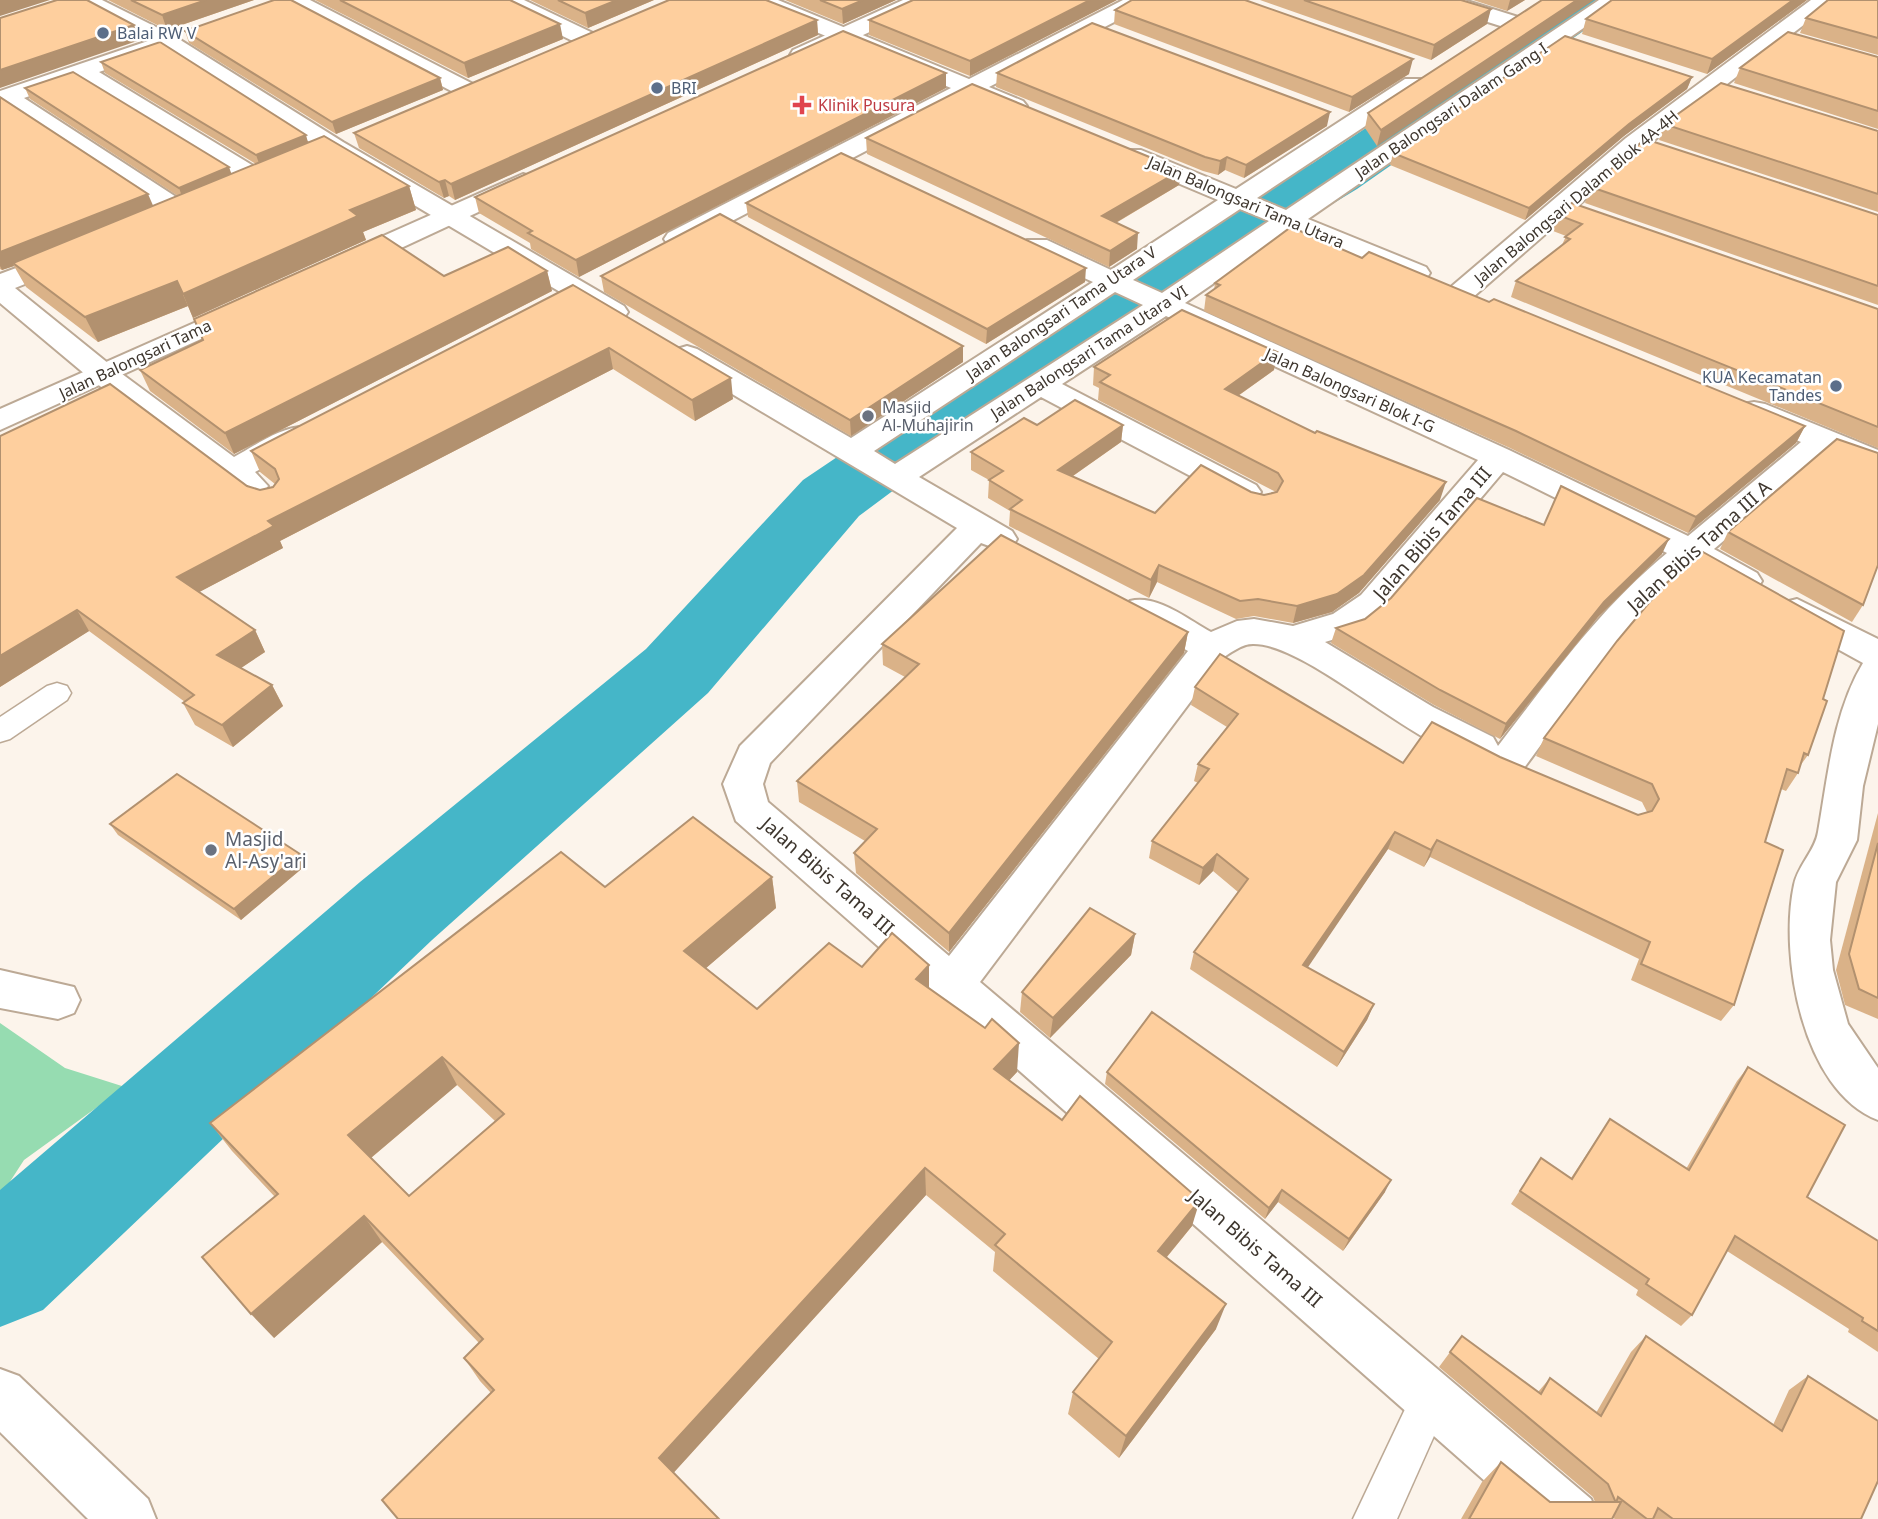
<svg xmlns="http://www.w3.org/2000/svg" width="1878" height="1519" viewBox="0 0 1878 1519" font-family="'Noto Sans',sans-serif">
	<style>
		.green { fill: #96dcb1 }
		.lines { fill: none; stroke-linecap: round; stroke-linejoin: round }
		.river { fill: #45b6c8; fill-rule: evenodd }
		.lane-casing { stroke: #bca995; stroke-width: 3 }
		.street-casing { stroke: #bca995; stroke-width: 4 }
		.secondary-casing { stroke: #bca995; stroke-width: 4 }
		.lane { fill: #fff; fill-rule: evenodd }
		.street { fill: #fff; fill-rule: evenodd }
		.secondary { fill: #fff; fill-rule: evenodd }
		.wall { fill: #dab288; fill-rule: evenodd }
		.shaded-wall { fill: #b2916f }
		.building { fill: #fecf9e; stroke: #b2916f; stroke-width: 2; fill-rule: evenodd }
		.service-dot { fill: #5c6f8a; stroke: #fff; stroke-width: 2.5 }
		.health-dot { fill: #e0444e; stroke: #fff; stroke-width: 2.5 }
		.worship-dot { fill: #6b7280; stroke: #fff; stroke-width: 2.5 }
		.labels { text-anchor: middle; stroke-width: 5; stroke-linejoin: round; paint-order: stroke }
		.far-service-label { font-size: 16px; fill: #4e5e75; stroke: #fff; text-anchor: start }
		.far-health-label { font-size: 16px; fill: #be3a42; stroke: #fff; text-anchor: start }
		.far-street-label { font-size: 16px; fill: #3e362e; stroke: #fff }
		.far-worship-label { font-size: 16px; fill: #5b616d; stroke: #fff; text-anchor: start }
		.street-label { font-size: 19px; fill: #3e362e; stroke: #fff }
		.worship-label { font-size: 19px; fill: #5b616d; stroke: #fff; text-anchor: start }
	</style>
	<rect width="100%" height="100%" fill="#fcf4eb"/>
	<polygon class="green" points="0,1023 65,1068 125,1087 24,1160 0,1197"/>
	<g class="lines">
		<polygon class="river" points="1559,0 1620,0 1612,11 1357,189 1174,300 953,446 859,516 708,693 432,940 43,1310 0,1327 0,1190 360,882 646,649 803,480 901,414 1126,272 1313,163"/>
		<g class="lane-casing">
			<g id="lane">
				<polygon points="57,683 67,686 71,693 67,700 10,739 0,742 0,717 47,686"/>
				<polygon points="1430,1380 1444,1386 1450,1400 1397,1519 1353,1519 1416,1386"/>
			</g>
		</g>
		<g class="street-casing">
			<g id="street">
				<polygon points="75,0 102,0 174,36 343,142 624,306 628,312 624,318 614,321 604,318 325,152 161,47 158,52 99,72 265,173 269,178 265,183 247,183 79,79 24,98 190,206 194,212 190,218 172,218 0,106 0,91 148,41"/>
				<polygon points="283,0 310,0 475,85 479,90 475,95 459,95 286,5"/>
				<polygon points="496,0 524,0 597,35 600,40 597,45 581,45 499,5"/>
				<polygon points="748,0 778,0 969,79 1123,0 1150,0 1147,5 989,87 1023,101 1027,106 1023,111 1007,111 971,96 686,245 668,245 664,239 668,233 951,88 751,5"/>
				<polygon points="1431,0 1464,0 1518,17 1521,22 1510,29 1434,5"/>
				<path d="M1599,0H1624L1308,219L1426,267L1430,273L1426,279H1406L1291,230L1185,303L1509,450L1688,536L1801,442L1743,418L1739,411L1743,404L1754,402L1765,404L1878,450V472L1827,453L1714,549L1757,573L1762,581L1757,589C1734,596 1714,578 1694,567C1623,628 1576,698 1521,772L1507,777L1493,772L1488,762L1490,758C1440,773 1313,643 1253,644C1242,644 1232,652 1224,657L980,982L1591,1499L1599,1519H1528L736,821L723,784L740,746L957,528L677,361L672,355L677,349L687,346L697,349L851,438L1093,282L1027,252L1024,246L1027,240H1047L1111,270L1218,200L1123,160L1120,155L1123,150H1141L1236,189L1405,79H1421L1425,84L1421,89L1257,198L1286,210ZM1240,209L1269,221L1162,293L1133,280ZM1115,292L1143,305L895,464L874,451ZM1166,316L1478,460L1361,595L1333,614L1293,626L1254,619L1237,621L1211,632C1187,619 1157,594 1130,601L1124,610L1130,619L1188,651L949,956L768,802L763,784L770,763L981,543L1000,550L1012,547L1017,539L1012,531L919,477L1041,397L1234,499L1245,502L1256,499L1261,492L1256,485L1062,384ZM1503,472L1667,553C1600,608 1551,677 1498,746L1493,737L1433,707L1325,642L1359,632L1385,611Z"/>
				<polygon points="1811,0 1836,0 1644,148 1472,298 1462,300 1452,298 1448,292 1452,286 1626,138"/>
				<path d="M70,248L80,250L84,256L80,262L15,288L114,368L234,457C257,445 286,422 312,428L317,435L312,442L255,472L268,486L263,493L252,496L241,493L92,380L0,303V274Z"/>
				<path d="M1797,599L1878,639V724L1863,786L1857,840L1836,882L1830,940L1833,970L1848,1024L1878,1068V1120C1802,1091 1779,955 1794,885C1798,865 1815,851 1818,832C1828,776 1833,713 1863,663L1785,620L1779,611L1785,602Z"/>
				<polygon points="0,970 74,987 80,1000 74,1013 58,1019 0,1008"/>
			</g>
		</g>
		<g class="secondary-casing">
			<g id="secondary">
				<polygon points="903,0 931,0 928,5 809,60 801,62 790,55 793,50"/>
				<polygon points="523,174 532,177 536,182 532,187 356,269 336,269 332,263 336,257"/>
				<polygon points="246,300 256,302 260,308 256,314 0,430 0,409"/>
				<polygon points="0,1369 19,1376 148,1499 156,1519 88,1519 0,1432"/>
			</g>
		</g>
		<use href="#lane" class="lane"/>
		<use href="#street" class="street"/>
		<use href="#secondary" class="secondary"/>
	</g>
	<g class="wall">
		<polygon points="108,0 254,0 167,30"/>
		<polygon points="315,0 510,0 563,39 468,78"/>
		<polygon points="530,0 654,0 588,28"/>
		<polygon points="785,0 896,0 843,24"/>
		<polygon points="1117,0 970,76 869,35 869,20"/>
		<polygon points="1260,0 1461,0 1487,24 1431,60"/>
		<polygon points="1473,0 1525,0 1507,11"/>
		<polygon points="1542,0 1377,146 1365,128 1368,113"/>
		<polygon points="1612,0 1807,0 1707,74 1582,34 1586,19"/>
		<polygon points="1878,0 1878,55 1800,33 1806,18"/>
		<polygon points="1115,10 1409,74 1349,112 1114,24"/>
		<polygon points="817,20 818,35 455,200 449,196 444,198 359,148 354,133"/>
		<polygon points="185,31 440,78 443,90 336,134 189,43"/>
		<polygon points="1878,57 1878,129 1734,83 1740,68"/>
		<polygon points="101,62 308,143 409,186 416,210 363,232 366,240 193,318 188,306 98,342 26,287 14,266 2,270 0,269 0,97 153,206 178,196 30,99 25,88 232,174 256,164 105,73"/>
		<polygon points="997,73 1327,126 1244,178 1225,170 1218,175 1203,171 996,87"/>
		<polygon points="1692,77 1687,89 1624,136 1525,220 1390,165 1393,153"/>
		<polygon points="946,88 579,277 531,249 530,243 479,213 475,197"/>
		<polygon points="1664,124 1878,131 1878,212 1659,140"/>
		<polygon points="866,138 1181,170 1179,185 1116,223 1137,249 1109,267 867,154"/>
		<polygon points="1591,187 1878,215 1878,305 1585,203"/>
		<polygon points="746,203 1085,282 986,344 748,217"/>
		<polygon points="1558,215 1878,309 1878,448 1511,297 1516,281 1562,245 1566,236 1553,231"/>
		<polygon points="1362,258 1489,302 1805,426 1796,443 1688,533 1510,448 1204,311 1206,295 1214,290 1215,283"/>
		<polygon points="547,271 552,291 234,454 150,391 140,370 444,276"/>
		<polygon points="601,276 963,346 963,362 851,436 604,292"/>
		<polygon points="573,285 733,399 695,421 613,369 280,541 283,548 199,592 255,630 265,652 241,668 272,685 283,706 233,747 195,725 183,703 185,702 89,631 0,687 0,436 260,490 273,487 275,484 260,472 251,451"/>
		<polygon points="1094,367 1274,370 1238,396 1440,500 1359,593 1332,612 1293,623 1254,616 1236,619 1157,582 1149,598 1009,526 1010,511 988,498 989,480 971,470 971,452 1037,425 1123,425 1121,442 1073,476 1155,513 1251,492 1264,495 1275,492 1274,491 1098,400 1099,388 1093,385"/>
		<polygon points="1544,525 1662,554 1598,617 1500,739 1434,705 1331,643 1336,628 1365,619"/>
		<polygon points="1728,532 1863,605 1852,622 1720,549"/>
		<polygon points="1188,632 1184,653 949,952 856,873 854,853 865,841 799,802 797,781 905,677 883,665 882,644"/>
		<polygon points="1195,687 1403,763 1500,757 1638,815 1647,812 1642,802 1536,756 1544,738 1823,699 1808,755 1800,766 1798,773 1786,791 1781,789 1765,842 1734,1005 1721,1021 1631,980 1639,959 1430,857 1424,867 1388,849 1307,967 1374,1004 1367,1020 1337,1067 1190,969 1194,952 1238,892 1213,871 1199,885 1149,858 1152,841 1198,783 1194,781 1198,764 1227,727 1191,705"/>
		<polygon points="1878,813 1878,1019 1845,1005 1836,970"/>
		<polygon points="110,824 306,865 241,920 118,835"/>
		<path d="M772,877L776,908L706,968L757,1009L862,967L929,988L1017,1072L1009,1080L1192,1226L1167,1257L1216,1329L1119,1458L1068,1414L1073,1392L1099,1359L993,1271L995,1252L926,1195L673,1473L491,1393L480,1381L464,1358L479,1343L382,1242L274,1338L275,1197L232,1151L210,1123L605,887ZM457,1085L495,1121L409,1196L371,1158Z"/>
		<polygon points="1135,934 1131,955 1050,1038 1020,1012 1022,992"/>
		<polygon points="1748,1067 1807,1197 1878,1241 1878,1352 1848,1332 1849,1329 1727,1251 1692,1315 1681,1326 1636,1295 1638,1290 1511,1204 1541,1158 1571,1178 1610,1119 1686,1169 1737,1081"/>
		<polygon points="1107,1072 1385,1192 1343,1251 1278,1202 1265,1219 1105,1084"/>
		<polygon points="1462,1336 1538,1392 1550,1378 1596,1413 1631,1352 1646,1336 1773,1425 1789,1390 1808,1376 1861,1519 1615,1519 1613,1518 1612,1519 1461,1519 1482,1482 1501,1462 1550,1502 1595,1502 1593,1497 1439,1367"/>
	</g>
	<g class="shaded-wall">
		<polygon points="0,0 50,0 0,16"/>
		<polygon points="206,0 254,0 167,30 162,15"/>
		<polygon points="617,0 654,0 588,28 585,13"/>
		<polygon points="863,0 896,0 843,24 842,9"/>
		<polygon points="1090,0 1117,0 970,76 970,61"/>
		<polygon points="1510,0 1525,0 1507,11"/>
		<polygon points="1577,0 1594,0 1377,146 1381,130"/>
		<polygon points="1793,0 1807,0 1707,74 1712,59"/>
		<polygon points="1491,9 1487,24 1431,60 1434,45"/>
		<polygon points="817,20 818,35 455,200 451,184"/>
		<polygon points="560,24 563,39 468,78 464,63"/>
		<polygon points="134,25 140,40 0,88 0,70"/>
		<polygon points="1413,59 1409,74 1349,112 1352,97"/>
		<polygon points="946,73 946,88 579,277 576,260"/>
		<polygon points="1692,77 1687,89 1624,136 1525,220 1529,208 1629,124"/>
		<polygon points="440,78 443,90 336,134 332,122"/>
		<polygon points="1330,112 1327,126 1244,178 1246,165"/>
		<polygon points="306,135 309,146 260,166 256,155"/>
		<polygon points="1227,157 1225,170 1218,175 1220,161"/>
		<polygon points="229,167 233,178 183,199 179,188"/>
		<polygon points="1181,170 1179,185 1100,232 1102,216"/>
		<polygon points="445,180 449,196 444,198 439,182"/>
		<polygon points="409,186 416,210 363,232 366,240 193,318 183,294 350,210"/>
		<polygon points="148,194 155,210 13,263 14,266 2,270 0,266 0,252"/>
		<polygon points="1138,233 1137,249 1109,267 1110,251"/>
		<polygon points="1086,268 1085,282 986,344 987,329"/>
		<polygon points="547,271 552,291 234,454 225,433"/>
		<polygon points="177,281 188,306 98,342 85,317"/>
		<polygon points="963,346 963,362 851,436 850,420"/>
		<polygon points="609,348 613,369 280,541 283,548 188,598 177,577 268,521"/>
		<polygon points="1277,352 1274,370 1222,407 1225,389"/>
		<polygon points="731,378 733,399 695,421 692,400"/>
		<polygon points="1123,425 1121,442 1057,487 1058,470"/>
		<polygon points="1805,426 1796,443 1688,533 1696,517"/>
		<polygon points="1446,482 1440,500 1359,593 1332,612 1293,623 1297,606"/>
		<polygon points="1669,539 1662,554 1598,617 1500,739 1506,724 1604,602"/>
		<polygon points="1159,565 1157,582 1149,598 1151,580"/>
		<polygon points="77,610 89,631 0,687 0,656"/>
		<polygon points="255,630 265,652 229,676 217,655"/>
		<polygon points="1188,632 1184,653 949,952 949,933"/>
		<polygon points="272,685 283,706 233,747 222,725"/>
		<polygon points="1395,832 1388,849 1298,982 1303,965"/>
		<polygon points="1437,840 1430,857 1424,867 1431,850"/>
		<polygon points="300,854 306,865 241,920 234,909"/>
		<polygon points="1217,854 1213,871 1199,885 1203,868"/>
		<polygon points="772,877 776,908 691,981 684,951"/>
		<polygon points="1135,934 1131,955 1050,1038 1053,1018"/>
		<polygon points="929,965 929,995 916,979"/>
		<polygon points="1374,1004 1367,1020 1337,1067 1344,1052"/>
		<polygon points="1019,1043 1017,1072 993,1098 994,1069"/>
		<polygon points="442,1057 457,1085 366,1162 348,1135"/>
		<polygon points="925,1168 926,1195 668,1479 659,1458"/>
		<polygon points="1391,1180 1385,1192 1343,1251 1349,1239"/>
		<polygon points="1282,1190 1278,1202 1265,1219 1269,1208"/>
		<polygon points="1200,1200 1192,1226 1151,1276 1158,1251"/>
		<polygon points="364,1216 382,1242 274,1338 251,1314"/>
		<polygon points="1226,1304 1216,1329 1119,1458 1126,1436"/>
	</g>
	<g class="building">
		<polygon points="57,0 87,0 134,25 0,70 0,18"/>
		<polygon points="131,0 206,0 162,15"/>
		<polygon points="274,0 291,0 440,78 332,122 185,31"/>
		<polygon points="340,0 510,0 560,24 464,63"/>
		<polygon points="558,0 617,0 585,13"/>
		<polygon points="669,0 766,0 817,20 451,184 445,180 439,182 354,133"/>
		<polygon points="820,0 863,0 842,9"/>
		<polygon points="913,0 1090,0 970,61 869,20"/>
		<polygon points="1132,0 1245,0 1413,59 1352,97 1115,10"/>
		<polygon points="1304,0 1461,0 1491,9 1434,45"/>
		<polygon points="1542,0 1577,0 1381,130 1368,113"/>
		<polygon points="1612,0 1793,0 1712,59 1586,19"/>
		<polygon points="1828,0 1878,0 1878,38 1806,18"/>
		<polygon points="1092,23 1330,112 1246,165 1227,157 1220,161 1205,157 997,73"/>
		<polygon points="843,31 946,73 576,260 528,233 532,231 475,197"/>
		<polygon points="1788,32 1878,57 1878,111 1740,68"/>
		<polygon points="1565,36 1692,77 1629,124 1529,208 1393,153"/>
		<polygon points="160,42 306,135 256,155 101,62"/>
		<polygon points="73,72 229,167 179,188 25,88"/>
		<polygon points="1721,83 1878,131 1878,194 1664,124"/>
		<polygon points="972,84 1181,170 1102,216 1138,233 1110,251 866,138"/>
		<polygon points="0,97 148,194 0,252"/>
		<polygon points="324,136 409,186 350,210 358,216 183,294 177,281 85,317 13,263"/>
		<polygon points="1645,139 1878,215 1878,286 1591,187"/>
		<polygon points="841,153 1086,268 987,329 746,203"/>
		<polygon points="1572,203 1878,309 1878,427 1516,281 1570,239 1565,237 1582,224 1558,215"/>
		<polygon points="720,214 963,346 850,420 601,276"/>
		<polygon points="1291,227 1362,258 1369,252 1489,302 1494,299 1805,426 1696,517 1516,431 1206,295 1220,285 1215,283"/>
		<polygon points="382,235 444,276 508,247 547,271 225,433 140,370 203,340 194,319"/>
		<polygon points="573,285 731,378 692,400 609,348 268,521 274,526 177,577 255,630 217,655 272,685 222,725 183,703 194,695 77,610 0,656 0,436 110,384 247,486 260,490 273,487 279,479 275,469 251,451"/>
		<polygon points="1182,310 1277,352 1225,389 1315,433 1317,431 1446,482 1364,575 1337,594 1297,606 1258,599 1240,601 1159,565 1151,580 1010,509 1022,500 989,480 1003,471 971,452 1024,418 1037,425 1075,400 1123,425 1058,470 1155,513 1201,465 1251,492 1264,495 1277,492 1283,481 1278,473 1100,382 1110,375 1094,367"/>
		<polygon points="1837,439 1878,453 1878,565 1863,605 1728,532"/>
		<polygon points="1561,486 1669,539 1604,602 1506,724 1440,690 1336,628 1365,619 1391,598 1477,498 1544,525"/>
		<polygon points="1001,535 1188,632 949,933 854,853 877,829 797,781 919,664 882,644"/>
		<polygon points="1703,552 1844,631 1823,699 1827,701 1808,755 1804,753 1798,773 1787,769 1765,842 1783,850 1734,1005 1641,964 1650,942 1437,840 1431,850 1395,832 1303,965 1374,1004 1344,1052 1194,952 1248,879 1217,854 1203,868 1152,841 1209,769 1198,764 1238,714 1195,687 1220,654 1403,763 1432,722 1500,757 1638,815 1652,811 1659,799 1652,784 1544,738 1617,641 1663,586"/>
		<polygon points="177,774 300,854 234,909 110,824"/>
		<path d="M693,817L772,877L684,951L757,1009L829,943L862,967L892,933L929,965L916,979L985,1028L992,1019L1019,1043L994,1069L1062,1120L1080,1096L1200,1200L1158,1251L1226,1304L1126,1436L1073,1392L1112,1342L995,1245L1005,1234L925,1168L659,1458L719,1519H398L382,1500L494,1390L464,1358L483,1339L364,1216L251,1314L202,1257L278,1194L210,1123L561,852L605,887ZM442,1057L504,1114L409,1196L348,1135Z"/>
		<polygon points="1878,843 1878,998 1859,989 1849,954"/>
		<polygon points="1090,908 1135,934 1053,1018 1022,992"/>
		<polygon points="1152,1012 1391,1180 1349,1239 1282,1190 1269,1208 1107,1072"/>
		<polygon points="1748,1067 1845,1125 1807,1197 1878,1241 1878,1331 1862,1321 1863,1318 1735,1236 1692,1315 1646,1284 1649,1279 1520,1191 1541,1158 1572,1179 1610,1119 1689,1170"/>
		<polygon points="1462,1336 1541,1394 1550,1378 1601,1416 1646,1336 1782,1431 1808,1376 1878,1421 1878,1481 1861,1519 1673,1519 1658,1508 1653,1519 1647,1519 1618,1497 1616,1503 1608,1484 1450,1352"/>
		<polygon points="1501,1462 1550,1502 1621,1502 1612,1519 1469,1519"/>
	</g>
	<g class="service-dot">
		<circle cx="103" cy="33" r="7"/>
		<circle cx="657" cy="88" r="7"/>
		<circle cx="1836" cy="386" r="7"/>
	</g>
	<path class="health-dot" d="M798.5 94.5h7v7h7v7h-7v7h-7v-7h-7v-7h7z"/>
	<g class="worship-dot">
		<circle cx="868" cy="416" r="7"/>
		<circle cx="211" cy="850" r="7"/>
	</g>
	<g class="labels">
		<g class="far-service-label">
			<text x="117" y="39">Balai RW V</text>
			<text x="671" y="94">BRI</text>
			<text x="1822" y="383" text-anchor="end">KUA Kecamatan<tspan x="1822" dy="18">Tandes</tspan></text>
		</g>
		<g class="far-health-label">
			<text x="818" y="111">Klinik Pusura</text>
		</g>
		<g class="far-street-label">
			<text transform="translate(1451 110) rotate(-34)" y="6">Jalan Balongsari Dalam Gang I</text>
			<text transform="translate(1576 197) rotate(-40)" y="6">Jalan Balongsari Dalam Blok 4A-4H</text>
			<text transform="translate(1246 202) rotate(23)" y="6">Jalan Balongsari Tama Utara</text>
			<text transform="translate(1061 313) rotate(-34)" y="6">Jalan Balongsari Tama Utara V</text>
			<text transform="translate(1089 352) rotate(-33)" y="6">Jalan Balongsari Tama Utara VI</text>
			<text transform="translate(135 359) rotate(-25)" y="6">Jalan Balongsari Tama</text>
			<text transform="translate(1350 390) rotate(24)" y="6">Jalan Balongsari Blok I-G</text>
		</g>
		<g class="far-worship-label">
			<text x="882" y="413">Masjid<tspan x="882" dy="18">Al-Muhajirin</tspan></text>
		</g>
		<g class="street-label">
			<text transform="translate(1432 533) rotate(-49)" y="7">Jalan Bibis Tama III</text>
			<text transform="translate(1699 546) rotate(-42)" y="7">Jalan Bibis Tama III A</text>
			<text transform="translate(828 876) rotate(41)" y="7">Jalan Bibis Tama III</text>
			<text transform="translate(1256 1248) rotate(41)" y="7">Jalan Bibis Tama III</text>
		</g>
		<g class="worship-label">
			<text x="225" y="846">Masjid<tspan x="225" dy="22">Al-Asy'ari</tspan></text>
		</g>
	</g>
</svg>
